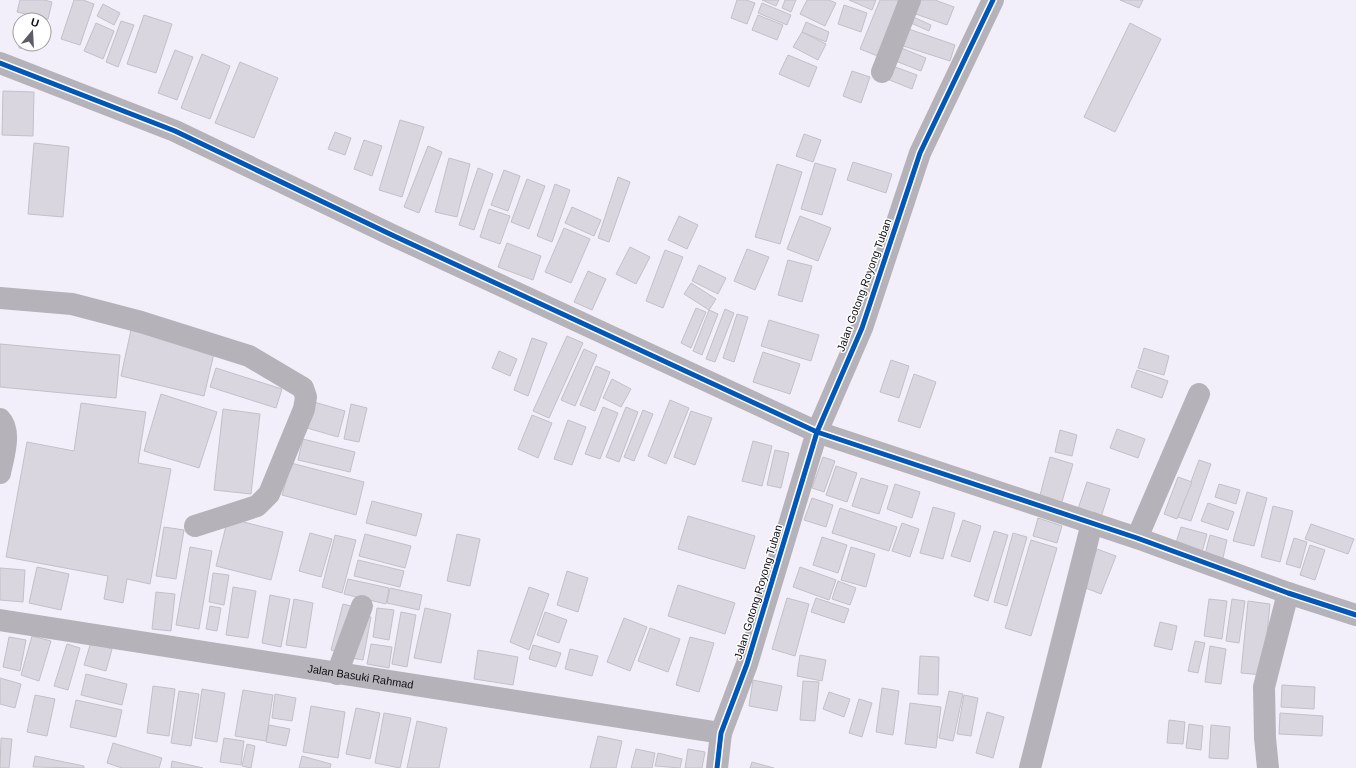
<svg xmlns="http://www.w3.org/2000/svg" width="1356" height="768" viewBox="0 0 1356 768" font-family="Helvetica,sans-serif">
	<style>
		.building { fill: #d9d6e0; stroke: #c2c0c9 }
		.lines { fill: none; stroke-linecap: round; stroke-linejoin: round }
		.minor { stroke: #b5b3b9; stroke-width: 22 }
		.cycleway-casing { stroke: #fff; stroke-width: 8 }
		.cycleway { stroke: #0057b8; stroke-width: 5 }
		.labels { text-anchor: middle; stroke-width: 3; stroke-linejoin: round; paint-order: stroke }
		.street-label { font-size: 11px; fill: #0f0d15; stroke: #fff }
	</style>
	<rect width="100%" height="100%" fill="#f2effa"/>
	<g class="building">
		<polygon points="20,0 44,0 52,2 48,19 17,12"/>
		<polygon points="74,0 83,0 94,4 80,45 61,39"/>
		<polygon points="737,0 746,0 755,3 747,24 731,18"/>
		<polygon points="762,0 779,0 776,6"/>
		<polygon points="785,0 796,0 791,12 782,8"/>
		<polygon points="807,0 829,0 836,3 825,26 800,14"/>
		<polygon points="849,0 876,0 872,10"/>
		<polygon points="880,0 903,0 880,57 860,49"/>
		<polygon points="915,0 935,0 954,7 947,25 910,12"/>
		<polygon points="1120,0 1143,0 1139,8"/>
		<polygon points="762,3 791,15 787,25 758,13"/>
		<polygon points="103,4 120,13 114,25 97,16"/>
		<polygon points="844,5 867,13 861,32 838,24"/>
		<polygon points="907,14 931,25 929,31 904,20"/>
		<polygon points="144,15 172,24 156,73 127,64"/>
		<polygon points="758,15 783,25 777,40 752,30"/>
		<polygon points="121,21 134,25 118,67 106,62"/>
		<polygon points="806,22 829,32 826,42 802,32"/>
		<polygon points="96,23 114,31 103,59 84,51"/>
		<polygon points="1130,23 1161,39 1115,132 1084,117"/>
		<polygon points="900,26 955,45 950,61 894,43"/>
		<polygon points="802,32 826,44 818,60 793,47"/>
		<polygon points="20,39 20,44 38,44 37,50 19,48"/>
		<polygon points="894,45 926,58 921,71 888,58"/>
		<polygon points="175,50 193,57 177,100 158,93"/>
		<polygon points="202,54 230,66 210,119 181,108"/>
		<polygon points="788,55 817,67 809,87 779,74"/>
		<polygon points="240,62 278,78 254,138 215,123"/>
		<polygon points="887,64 917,75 912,89 882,77"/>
		<polygon points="852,71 870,77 861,103 843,96"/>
		<polygon points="3,91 34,92 33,136 2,135"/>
		<polygon points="400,120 424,127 402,197 379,190"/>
		<polygon points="335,132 351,138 345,155 328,149"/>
		<polygon points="804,134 821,140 813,162 796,156"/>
		<polygon points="364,140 382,146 372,176 354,169"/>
		<polygon points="34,143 69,147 63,217 28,214"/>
		<polygon points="428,146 442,152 419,213 404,207"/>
		<polygon points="449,158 470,164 457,217 435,212"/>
		<polygon points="853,162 892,174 886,193 847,180"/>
		<polygon points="815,163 836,169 822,215 801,209"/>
		<polygon points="777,164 802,172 780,244 755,237"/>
		<polygon points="478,168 493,174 474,230 459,225"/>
		<polygon points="504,170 520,176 508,211 491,205"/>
		<polygon points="618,177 630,182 609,242 598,238"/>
		<polygon points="527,179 545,186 529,229 511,222"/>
		<polygon points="555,184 570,190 552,242 537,236"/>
		<polygon points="572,207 601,220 594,236 565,223"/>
		<polygon points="489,209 510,216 500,244 480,237"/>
		<polygon points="679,216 698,225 687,249 668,240"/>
		<polygon points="800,216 831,228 818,261 787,249"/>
		<polygon points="564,228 590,239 571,283 545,272"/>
		<polygon points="507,243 541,256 533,280 498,267"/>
		<polygon points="630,247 650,257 636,284 616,274"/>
		<polygon points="747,249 769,257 755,290 734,281"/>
		<polygon points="665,250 683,257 663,308 646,301"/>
		<polygon points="788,260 812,266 802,302 778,295"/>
		<polygon points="699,265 726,278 718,294 692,281"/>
		<polygon points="588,271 606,279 592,310 574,302"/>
		<polygon points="691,283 716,299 709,310 684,294"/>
		<polygon points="696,308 706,312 691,348 681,343"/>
		<polygon points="725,309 734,313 715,362 706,359"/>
		<polygon points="709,310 718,314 702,355 693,351"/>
		<polygon points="737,314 748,317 734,362 723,358"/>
		<polygon points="769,320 819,335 811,361 761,346"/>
		<polygon points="131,330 215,349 204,396 121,376"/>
		<polygon points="567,336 583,343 549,418 533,411"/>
		<polygon points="532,338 547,343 528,396 514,390"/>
		<polygon points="0,344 120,355 116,398 0,387"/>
		<polygon points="1144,348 1169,356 1164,375 1138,368"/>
		<polygon points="584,349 597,355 575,406 561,400"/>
		<polygon points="499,351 517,359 510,376 492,368"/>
		<polygon points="763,352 800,364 790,394 753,382"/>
		<polygon points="891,360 909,366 899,398 880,392"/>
		<polygon points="596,366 610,372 595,411 580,405"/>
		<polygon points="216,368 282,389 276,408 210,387"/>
		<polygon points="1137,370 1168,381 1162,398 1131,387"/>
		<polygon points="914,374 936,382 920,428 898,421"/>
		<polygon points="612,379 631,389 621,407 603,398"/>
		<polygon points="161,394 217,412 199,468 144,451"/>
		<polygon points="670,400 689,408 666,464 648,456"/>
		<polygon points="314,402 345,411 338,437 307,428"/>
		<polygon points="81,403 146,412 138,463 171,469 150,584 127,579 123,603 104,599 108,576 6,557 27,442 74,451"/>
		<polygon points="351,404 367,408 359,442 344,439"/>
		<polygon points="603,407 618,413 600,459 585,454"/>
		<polygon points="626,407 638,412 619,462 606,457"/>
		<polygon points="223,409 260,414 251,494 214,490"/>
		<polygon points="643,410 653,414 634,461 624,457"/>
		<polygon points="691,411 712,418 695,465 674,457"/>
		<polygon points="532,415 552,423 538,458 518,449"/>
		<polygon points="568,420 586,427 572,465 554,459"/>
		<polygon points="1117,429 1145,439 1138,458 1110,448"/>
		<polygon points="1060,430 1077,435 1072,456 1055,452"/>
		<polygon points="303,439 355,452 350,472 298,460"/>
		<polygon points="753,441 772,446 762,486 742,481"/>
		<polygon points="775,450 789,453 781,488 767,485"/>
		<polygon points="823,457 835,461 824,492 812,488"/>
		<polygon points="1050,457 1073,464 1061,505 1039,499"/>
		<polygon points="1199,460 1211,464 1191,521 1178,517"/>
		<polygon points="291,463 364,482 356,515 282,495"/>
		<polygon points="836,466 857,473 847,502 826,495"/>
		<polygon points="1178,477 1192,482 1177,519 1164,514"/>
		<polygon points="861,478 888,486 879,514 852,506"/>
		<polygon points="1087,482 1110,489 1101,517 1078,509"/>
		<polygon points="895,484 920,492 912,518 887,509"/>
		<polygon points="1219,484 1240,490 1236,504 1215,497"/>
		<polygon points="1247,492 1267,498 1254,546 1233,541"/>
		<polygon points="812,498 833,505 826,527 804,520"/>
		<polygon points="372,501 422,514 416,536 366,523"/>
		<polygon points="1208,503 1234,512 1228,530 1201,521"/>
		<polygon points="1273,506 1293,511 1280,562 1261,557"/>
		<polygon points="933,507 955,513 943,559 920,553"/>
		<polygon points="840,508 897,527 889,551 832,533"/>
		<polygon points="688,516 755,536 745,569 678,549"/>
		<polygon points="228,518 283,532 271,580 216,566"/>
		<polygon points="1038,518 1062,526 1057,543 1033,536"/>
		<polygon points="963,520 981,526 970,562 951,556"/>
		<polygon points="902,523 919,529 910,557 892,551"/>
		<polygon points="1311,524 1354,539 1348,554 1305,539"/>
		<polygon points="164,527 184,530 176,579 156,576"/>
		<polygon points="1181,527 1207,534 1201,556 1174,549"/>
		<polygon points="994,531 1008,535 988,601 974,596"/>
		<polygon points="310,533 332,539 321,577 299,571"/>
		<polygon points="1013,533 1027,537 1007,606 994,602"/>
		<polygon points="365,534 411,546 405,568 359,556"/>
		<polygon points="457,534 480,539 470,586 447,581"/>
		<polygon points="335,535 356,540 342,593 322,587"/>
		<polygon points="1210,535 1227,540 1223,558 1205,554"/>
		<polygon points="822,537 847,545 838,573 813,565"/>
		<polygon points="1294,538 1307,542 1300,568 1286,564"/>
		<polygon points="1031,540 1057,548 1031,636 1005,628"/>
		<polygon points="1310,545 1325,550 1315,580 1300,575"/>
		<polygon points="190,547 212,551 199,629 176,625"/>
		<polygon points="851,547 875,554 866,587 841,580"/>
		<polygon points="1097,549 1116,556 1101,594 1083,587"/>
		<polygon points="358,560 404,571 400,587 354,576"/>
		<polygon points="37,567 69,574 61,610 29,603"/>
		<polygon points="800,567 836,580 829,600 793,587"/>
		<polygon points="0,568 25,570 23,602 0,600"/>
		<polygon points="567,571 588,578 578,612 557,605"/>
		<polygon points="213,573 229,575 224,605 209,602"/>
		<polygon points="348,579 389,588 386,604 344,594"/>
		<polygon points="838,581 856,588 850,605 832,599"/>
		<polygon points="678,585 735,603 725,634 668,616"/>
		<polygon points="233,587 256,591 248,638 226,635"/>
		<polygon points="529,587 549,594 529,650 510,642"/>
		<polygon points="390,588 422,595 419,610 387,603"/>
		<polygon points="156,592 175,594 171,631 152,629"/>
		<polygon points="270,595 290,599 281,647 262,643"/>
		<polygon points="787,598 809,604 795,656 772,649"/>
		<polygon points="816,598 849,609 844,623 811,612"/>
		<polygon points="294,599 313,603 306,648 286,645"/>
		<polygon points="1209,599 1227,601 1222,639 1204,636"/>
		<polygon points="1232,599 1245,601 1239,643 1226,641"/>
		<polygon points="1248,601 1270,604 1263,675 1241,673"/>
		<polygon points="343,604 355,607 343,653 331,650"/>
		<polygon points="210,606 221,608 217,631 206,629"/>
		<polygon points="377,608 394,610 389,640 373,637"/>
		<polygon points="425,608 451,614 441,663 414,658"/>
		<polygon points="401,612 416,615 407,667 392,664"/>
		<polygon points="545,612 567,620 559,643 537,635"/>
		<polygon points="360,615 371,617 363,660 351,658"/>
		<polygon points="624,618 647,627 630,671 607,662"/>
		<polygon points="1160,622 1177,626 1172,650 1154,646"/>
		<polygon points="650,628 680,639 668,672 638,661"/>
		<polygon points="32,636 51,641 39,681 21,675"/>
		<polygon points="9,637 26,640 20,671 3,667"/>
		<polygon points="690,637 714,643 699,692 676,685"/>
		<polygon points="1195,641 1205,643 1198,673 1188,671"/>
		<polygon points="91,642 112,649 106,671 84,665"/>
		<polygon points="67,644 80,648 68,690 54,686"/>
		<polygon points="371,644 392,647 389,668 367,664"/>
		<polygon points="533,645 561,653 556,667 529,659"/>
		<polygon points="1210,646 1226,649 1221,684 1205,682"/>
		<polygon points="570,649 598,656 592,676 565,669"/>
		<polygon points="478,650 518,657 513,685 474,679"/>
		<polygon points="800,655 826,660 822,681 797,676"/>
		<polygon points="920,656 939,657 938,695 918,694"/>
		<polygon points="86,674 127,684 122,705 81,695"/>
		<polygon points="0,678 21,684 15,708 0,704"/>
		<polygon points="753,680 782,686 777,711 749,706"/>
		<polygon points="803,681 819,682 815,721 800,720"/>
		<polygon points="1282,685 1315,687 1314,709 1281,707"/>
		<polygon points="153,686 175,689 169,736 147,733"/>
		<polygon points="882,688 899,691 893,735 876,732"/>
		<polygon points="202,689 225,693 217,742 195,738"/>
		<polygon points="243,690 273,695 266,741 235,736"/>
		<polygon points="179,691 199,694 191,746 171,743"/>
		<polygon points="949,691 963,694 953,741 939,738"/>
		<polygon points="829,692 850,699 844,717 823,709"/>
		<polygon points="275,694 296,698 292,721 272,718"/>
		<polygon points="35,695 55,699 47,736 27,732"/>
		<polygon points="964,695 978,698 971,736 957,734"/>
		<polygon points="859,699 872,703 862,737 849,733"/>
		<polygon points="76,700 122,710 116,737 70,727"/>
		<polygon points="910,703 941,707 936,748 905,744"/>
		<polygon points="311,706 345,712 338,758 303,752"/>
		<polygon points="356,708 380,713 370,759 346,754"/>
		<polygon points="987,712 1004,717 993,758 976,753"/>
		<polygon points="384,713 411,718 400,768 375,763"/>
		<polygon points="1280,713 1323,716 1322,736 1279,734"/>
		<polygon points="1169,720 1185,722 1183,744 1167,743"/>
		<polygon points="417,721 447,728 439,768 407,768"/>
		<polygon points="1189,724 1203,726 1201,750 1186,748"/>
		<polygon points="269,725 290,729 286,746 266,742"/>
		<polygon points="1211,725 1230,727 1228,759 1209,758"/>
		<polygon points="598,736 622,741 616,768 590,768"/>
		<polygon points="1,738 12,739 9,768 0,768"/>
		<polygon points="224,738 244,741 241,765 220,762"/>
		<polygon points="113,743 162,758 159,768 122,768 107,763"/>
		<polygon points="247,744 255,746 251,768 242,766"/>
		<polygon points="636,749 655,753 652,768 631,768"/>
		<polygon points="688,749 705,752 702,768 685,768"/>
		<polygon points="658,753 682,759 680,768 655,766"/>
		<polygon points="35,756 84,766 84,768 33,767"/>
		<polygon points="302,756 331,764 330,768 299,768"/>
		<polygon points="172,761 203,768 171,768"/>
		<polygon points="752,762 774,768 750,768"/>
	</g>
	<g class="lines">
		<g class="minor">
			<polyline points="0,63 175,131 392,235 817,432 1137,538 1288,593 1356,615"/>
			<polyline points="882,72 910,0"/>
			<polyline points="0,298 72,304 141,322 249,356 303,388 306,397 304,409 269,494 257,506 195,526"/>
			<path d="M0,419C12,431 3,458 0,473"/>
			<polyline points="1137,538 1199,394"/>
			<path id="s1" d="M0,620L721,733"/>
			<polyline points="337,674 362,606"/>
			<polyline points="717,768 721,733 747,664 817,432 862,328 920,153 993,0"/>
			<polyline points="1030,768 1092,523"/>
			<polyline points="1268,768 1265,738 1264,687 1288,593"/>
		</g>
		<g class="cycleway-casing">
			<g id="cycleway">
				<polyline points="0,63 175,131 392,235 817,432 1137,538 1288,593 1356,615"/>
				<polyline points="717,768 721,733 747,664 817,432 862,328 920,153 993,0"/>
			</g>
		</g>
		<use href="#cycleway" class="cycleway"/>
	</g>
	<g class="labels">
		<g class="street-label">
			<text transform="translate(864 285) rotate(-70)" y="4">Jalan Gotong Royong Tuban</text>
			<text transform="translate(758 592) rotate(-73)" y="4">Jalan Gotong Royong Tuban</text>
			<text dy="4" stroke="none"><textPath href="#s1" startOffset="365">Jalan Basuki Rahmad</textPath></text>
		</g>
	</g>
	<g transform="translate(32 32) rotate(18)"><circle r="19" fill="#ffffff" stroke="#9f9ea1"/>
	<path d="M0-3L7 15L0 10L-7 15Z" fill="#5e5c65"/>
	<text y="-6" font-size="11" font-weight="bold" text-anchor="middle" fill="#0f0d15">U</text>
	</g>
</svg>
